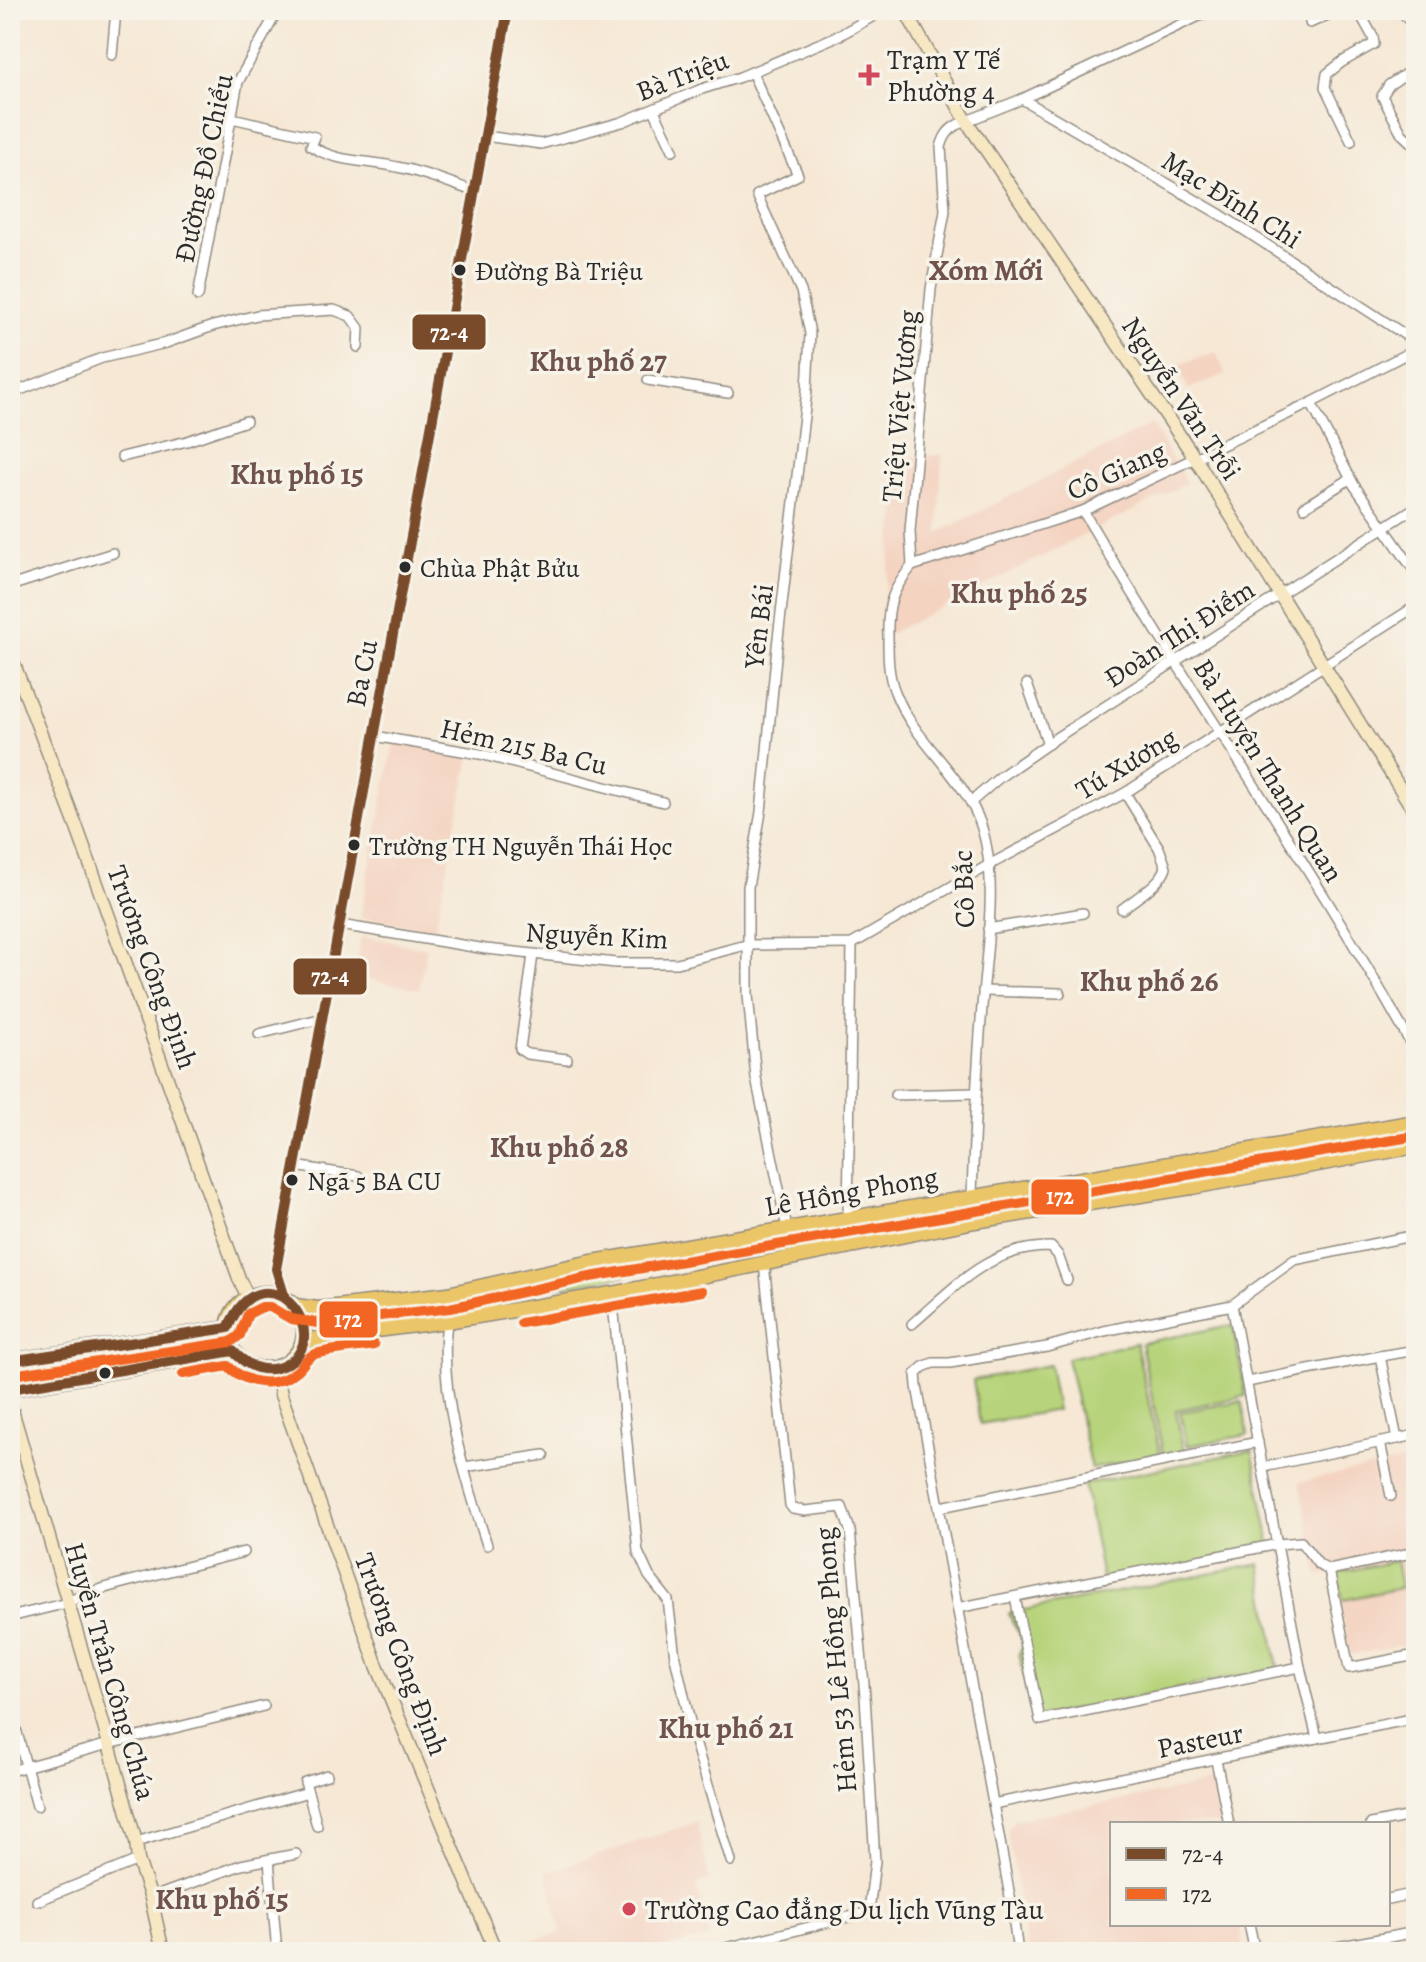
<svg xmlns="http://www.w3.org/2000/svg" width="1426" height="1962" viewBox="0 0 1426 1962" font-family="Alegreya,serif">
	<style>
		.built { fill: #f4d3c1 }
		.green { fill: #b7d47b; stroke: #718053; stroke-width: 2 }
		.lines { fill: none; stroke-linecap: round; stroke-linejoin: round }
		.street-casing { stroke: #908a80; stroke-width: 12 }
		.secondary-casing { stroke: #908a80; stroke-width: 15 }
		.primary-casing { stroke: #908a80; stroke-width: 17 }
		.street { stroke: #fff; stroke-width: 9 }
		.secondary { stroke: #f7e8c3; stroke-width: 12 }
		.primary { stroke: #ebc669; stroke-width: 14 }
		.bus-1-casing { stroke: #f7f3e8; stroke-width: 16 }
		.bus-2-casing { stroke: #f7f3e8; stroke-width: 16 }
		.bus-1 { stroke: #7a4b2a; stroke-width: 10 }
		.bus-2 { stroke: #f26522; stroke-width: 10 }
		.poi-dot { fill: #d1495b; stroke: #f7f3e8; stroke-width: 3 }
		.bus-dot { fill: #2b2b2b; stroke: #f7f3e8; stroke-width: 3 }
		.labels { text-anchor: middle; stroke-width: 7; stroke-linejoin: round; paint-order: stroke }
		.bus-label { font-size: 26px; fill: #2b2b2b; stroke: #f7f3e8; text-anchor: start }
		.poi-label { font-size: 28px; fill: #2b2b2b; stroke: #f7f3e8; text-anchor: start }
		.street-label { font-size: 28px; fill: #2b2b2b; stroke: #f7f3e8 }
		.neighbourhood-label { font-size: 30px; font-weight: bold; fill: #70534d; stroke: #f7f3e8 }
		.line-badge { stroke: #f7f3e8; stroke-width: 3 }
		.badge-label { font-size: 22px; text-anchor: middle; font-weight: bold; fill: #fff }
	</style>
	<rect width="100%" height="100%" fill="#f7f3e8"/>
	<filter id="ink" filterUnits="userSpaceOnUse"><feTurbulence type="fractalNoise" baseFrequency=".0125" numOctaves="2"/><feDisplacementMap in="SourceGraphic" scale="16" xChannelSelector="R" yChannelSelector="G"/><feConvolveMatrix kernelMatrix="1 2 1 2 8 2 1 2 1" color-interpolation-filters="sRGB"/></filter>
	<filter id="wash" filterUnits="userSpaceOnUse"><feTurbulence type="fractalNoise" baseFrequency=".006" numOctaves="4" result="noise"/><feDisplacementMap in="SourceGraphic" scale="32" xChannelSelector="R" yChannelSelector="G"/><feGaussianBlur stdDeviation="1.8" result="paint"/><feColorMatrix in="noise" values="0 0 0 0 0 0 0 0 0 0 0 0 0 0 0 0 0 1.4 0 .05"/><feComposite in="paint" operator="in"/></filter>
	<g filter="url(#wash)">
		<rect width="100%" height="100%" fill="#f6e8d5"/>
		<g class="built">
			<polygon points="1216,352 1226,374 1188,389 1178,365"/>
			<polygon points="1152,424 1187,483 879,639 903,458 942,454 938,533"/>
			<polygon points="394,742 470,756 435,929 360,918"/>
			<polygon points="361,936 427,948 419,989 354,977"/>
			<polygon points="1416,1458 1416,1611 1411,1612 1416,1643 1350,1655 1335,1573 1318,1576 1299,1482"/>
			<polygon points="1219,1782 1225,1824 1112,1824 1112,1924 1240,1924 1244,1952 1028,1952 1007,1830 1014,1820"/>
			<polygon points="697,1822 710,1881 696,1885 710,1937 645,1952 511,1952 508,1945 561,1933 547,1872"/>
		</g>
		<g class="green">
			<polygon points="963,1208 966,1213 960,1217 335,1326 329,1323 333,1318"/>
			<polygon points="1233,1325 1246,1396 1176,1410 1184,1454 1164,1458 1141,1343"/>
			<polygon points="1136,1343 1160,1454 1091,1469 1067,1358"/>
			<polygon points="1049,1365 1057,1410 980,1424 973,1380"/>
			<polygon points="1242,1401 1248,1435 1187,1446 1180,1412"/>
			<polygon points="1252,1450 1271,1549 1103,1583 1084,1484"/>
			<polygon points="1396,1561 1401,1588 1343,1600 1337,1573"/>
			<path d="M1260,1564L1278,1668L1033,1719L1019,1653L1025,1644C1020,1632 1012,1625 1009,1613Z"/>
		</g>
	</g>
	<g filter="url(#ink)">
		<g class="lines">
			<g class="street-casing">
				<g id="street">
					<polyline points="1401,10 1416,30"/>
					<polyline points="1310,23 1339,10"/>
					<polyline points="112,55 116,10"/>
					<polyline points="1416,67 1389,85 1382,96 1402,134 1416,147"/>
					<polyline points="752,72 798,175 757,195 801,291 810,333 807,390 777,647 761,812 748,887 748,995 756,1078 787,1228"/>
					<polyline points="1022,99 1221,215 1416,342"/>
					<polyline points="654,110 673,150"/>
					<path d="M232,118L315,137L311,146C337,163 367,160 397,167C424,172 450,183 476,192"/>
					<polyline points="485,136 541,144 622,122 702,89 740,77 840,35 884,10"/>
					<polyline points="1351,141 1325,87 1327,74 1342,62 1374,44 1373,37 1358,10"/>
					<polyline points="198,296 238,82 278,10"/>
					<polyline points="648,380 728,393"/>
					<polyline points="10,394 102,358 166,343 213,326 257,315 334,310 350,316 359,328 358,347"/>
					<polyline points="1311,403 1354,485 1416,573"/>
					<polyline points="122,457 187,441 246,421"/>
					<polyline points="1304,507 1350,479"/>
					<path d="M1083,511C1190,694 1314,867 1416,1053"/>
					<path d="M912,566L910,531L931,289L945,211L941,147C944,137 947,131 957,125L1022,99L1212,10"/>
					<path d="M912,566C891,591 887,606 888,638C888,657 888,675 895,692C914,742 964,775 981,825C999,879 986,951 982,1007C977,1070 974,1133 972,1196"/>
					<polyline points="912,566 1083,511 1311,403 1416,349"/>
					<polyline points="10,586 113,553"/>
					<polyline points="1027,684 1048,744"/>
					<polyline points="374,736 480,754 663,802"/>
					<polyline points="971,802 1000,777 1059,736 1416,507"/>
					<path d="M1122,909C1137,897 1161,884 1166,867L1159,848L1125,793"/>
					<polyline points="340,925 486,949 616,963 677,963 746,945 852,944 989,865 1125,793 1416,606"/>
					<polyline points="988,929 1083,913"/>
					<polyline points="533,955 520,1049 527,1054 567,1059"/>
					<polyline points="983,991 1060,993"/>
					<polyline points="259,1034 323,1018"/>
					<polyline points="895,1095 976,1093"/>
					<polyline points="295,1166 358,1176"/>
					<polyline points="848,1219 852,944"/>
					<polyline points="612,1294 638,1552 649,1576 668,1600 675,1657 694,1739 731,1861"/>
					<polyline points="1232,1305 1300,1667 1317,1738"/>
					<path d="M447,1321C438,1393 465,1476 487,1545"/>
					<path d="M912,1324C955,1287 990,1246 1051,1247L1058,1255L1067,1280"/>
					<polyline points="1247,1382 1380,1356"/>
					<polyline points="1397,1439 1380,1356 1416,1350"/>
					<polyline points="1380,1442 1391,1496"/>
					<polyline points="464,1467 544,1455"/>
					<polyline points="1263,1467 1416,1435"/>
					<polyline points="941,1507 1258,1442"/>
					<polyline points="1329,1570 1416,1552"/>
					<polyline points="1015,1597 1040,1720 1300,1667"/>
					<polyline points="957,1608 1278,1544 1301,1542 1319,1565 1329,1570 1349,1668 1416,1655"/>
					<polyline points="10,1617 67,1603 84,1594 119,1584 244,1552"/>
					<polyline points="10,1707 37,1806"/>
					<polyline points="1216,1760 1229,1824"/>
					<polyline points="10,1771 109,1744 264,1706"/>
					<polyline points="308,1792 317,1826"/>
					<polyline points="993,1804 1416,1718"/>
					<polyline points="1371,1824 1416,1815"/>
					<polyline points="136,1842 308,1792 305,1782 327,1775"/>
					<polyline points="269,1860 277,1952"/>
					<polyline points="151,1898 241,1865 296,1854"/>
					<polyline points="1388,1899 1416,1893"/>
					<polyline points="37,1901 138,1860"/>
					<polyline points="1249,1924 1255,1952"/>
					<polyline points="710,1952 869,1912 875,1861 865,1696 850,1530 842,1507 805,1511 793,1509 790,1505 764,1264"/>
					<polyline points="1018,1952 1011,1902 917,1386 916,1374 923,1367 933,1363 950,1363 1047,1347 1104,1331 1232,1305 1294,1260 1416,1235"/>
					<polyline points="1310,1952 1416,1932"/>
				</g>
			</g>
			<g class="secondary-casing">
				<g id="secondary">
					<polyline points="905,10 967,122 1195,458 1416,814"/>
					<polyline points="10,654 77,828 240,1281 248,1297"/>
					<polyline points="285,1298 276,1269 508,10"/>
					<polyline points="276,1368 281,1395 376,1663 496,1952"/>
					<polyline points="10,1403 109,1744 136,1842 138,1860 151,1898 163,1952"/>
				</g>
			</g>
			<g class="primary-casing">
				<g id="primary">
					<circle cx="266" cy="1331" r="38"/>
					<polyline points="295,1306 318,1309 448,1294 587,1263 1416,1122"/>
					<polyline points="303,1342 329,1336 447,1321 612,1294 975,1221 1192,1187 1416,1146"/>
					<polyline points="10,1361 228,1328"/>
					<polyline points="10,1389 233,1351"/>
				</g>
			</g>
			<use href="#street" class="street"/>
			<use href="#secondary" class="secondary"/>
			<use href="#primary" class="primary"/>
			<g class="bus-1-casing">
				<g id="bus-1">
					<polyline points="285,1298 276,1269 508,10"/>
					<path d="M10,1361L228,1328C266,1238 346,1346 277,1368C259,1373 245,1364 233,1351L10,1389"/>
				</g>
			</g>
			<g class="bus-2-casing">
				<g id="bus-2">
					<polyline points="521,1323 702,1291"/>
					<path d="M183,1374L228,1366C248,1385 276,1389 298,1370C302,1366 306,1359 311,1356C317,1351 363,1347 374,1345"/>
					<polyline points="12,1375 231,1342 240,1335 248,1314 262,1307 270,1307 291,1319 318,1323 450,1308 590,1277 1416,1136"/>
				</g>
			</g>
			<use href="#bus-1" class="bus-1"/>
			<use href="#bus-2" class="bus-2"/>
		</g>
	</g>
	<g class="poi-dot">
		<path d="M865 63h8v8h8v8h-8v8h-8v-8h-8v-8h8z"/>
		<circle cx="629" cy="1909" r="8"/>
	</g>
	<g class="bus-dot">
		<circle cx="460" cy="270" r="7"/>
		<circle cx="405" cy="567" r="7"/>
		<circle cx="354" cy="845" r="7"/>
		<circle cx="292" cy="1180" r="7"/>
		<circle cx="105" cy="1373" r="7"/>
	</g>
	<g class="labels">
		<g class="bus-label">
			<text x="475" y="280">Đường Bà Triệu</text>
			<text x="420" y="577">Chùa Phật Bửu</text>
			<text x="369" y="855">Trường TH Nguyễn Thái Học</text>
			<text x="307" y="1190">Ngã 5 BA CU</text>
		</g>
		<g class="poi-label">
			<text x="887" y="69">Trạm Y Tế<tspan x="887" dy="32">Phường 4</tspan></text>
			<text x="645" y="1919">Trường Cao đẳng Du lịch Vũng Tàu</text>
		</g>
		<g class="street-label">
			<text transform="translate(682 75) rotate(-21)" y="10">Bà Triệu</text>
			<text transform="translate(203 168) rotate(-78)" y="10">Đường Đồ Chiểu</text>
			<text transform="translate(1232 199) rotate(32)" y="10">Mạc Đĩnh Chi</text>
			<text transform="translate(1182 398) rotate(56)" y="10">Nguyễn Văn Trỗi</text>
			<text transform="translate(899 406) rotate(-85)" y="10">Triệu Việt Vương</text>
			<text transform="translate(1116 470) rotate(-24)" y="10">Cô Giang</text>
			<text transform="translate(758 626) rotate(-83)" y="10">Yên Bái</text>
			<text transform="translate(1179 633) rotate(-33)" y="10">Đoàn Thị Điểm</text>
			<text transform="translate(361 673) rotate(-79)" y="10">Ba Cu</text>
			<text transform="translate(524 746) rotate(13)" y="10">Hẻm 215 Ba Cu</text>
			<text transform="translate(1126 763) rotate(-31)" y="10">Tú Xương</text>
			<text transform="translate(1269 770) rotate(58)" y="10">Bà Huyện Thanh Quan</text>
			<text transform="translate(963 889) rotate(-92)" y="10">Cô Bắc</text>
			<text transform="translate(597 935) rotate(3)" y="10">Nguyễn Kim</text>
			<text transform="translate(153 967) rotate(70)" y="10">Trương Công Định</text>
			<text transform="translate(851 1191) rotate(-10)" y="10">Lê Hồng Phong</text>
			<text transform="translate(402 1654) rotate(69)" y="10">Trương Công Định</text>
			<text transform="translate(835 1660) rotate(-95)" y="10">Hẻm 53 Lê Hồng Phong</text>
			<text transform="translate(111 1671) rotate(74)" y="10">Huyền Trân Công Chúa</text>
			<text transform="translate(1200 1740) rotate(-11)" y="10">Pasteur</text>
		</g>
		<g class="neighbourhood-label">
			<text x="986" y="280">Xóm Mới</text>
			<text x="598" y="371">Khu phố 27</text>
			<text x="297" y="484">Khu phố 15</text>
			<text x="1019" y="603">Khu phố 25</text>
			<text x="1149" y="991">Khu phố 26</text>
			<text x="559" y="1157">Khu phố 28</text>
			<text x="726" y="1738">Khu phố 21</text>
			<text x="222" y="1909">Khu phố 15</text>
		</g>
	</g>
	<g class="line-badge">
		<rect x="411" y="313" width="76" height="38" rx="8" fill="#7a4b2a"/>
		<rect x="292" y="957" width="76" height="39" rx="8" fill="#7a4b2a"/>
		<rect x="1030" y="1178" width="60" height="38" rx="8" fill="#f26522"/>
		<rect x="318" y="1300" width="61" height="39" rx="8" fill="#f26522"/>
	</g>
	<g class="badge-label">
		<text x="449" y="340">72-4</text>
		<text x="330" y="984">72-4</text>
		<text x="1060" y="1204">172</text>
		<text x="348" y="1327">172</text>
	</g>
	<rect width="1426" height="1962" fill="none" stroke="#f7f3e8" stroke-width="40"/>
	<rect x="1110" y="1822" width="280" height="104" fill="#f7f3e8" stroke="#a5a39c" stroke-width="2"/>
	<rect x="1126" y="1848" width="40" height="12" fill="#7a4b2a" stroke="#a5a39c" stroke-width="2"/>
	<text x="1182" y="1862" font-size="24" fill="#2b2b2b">72-4</text>
	<rect x="1126" y="1888" width="40" height="12" fill="#f26522" stroke="#a5a39c" stroke-width="2"/>
	<text x="1182" y="1902" font-size="24" fill="#2b2b2b">172</text>
</svg>
